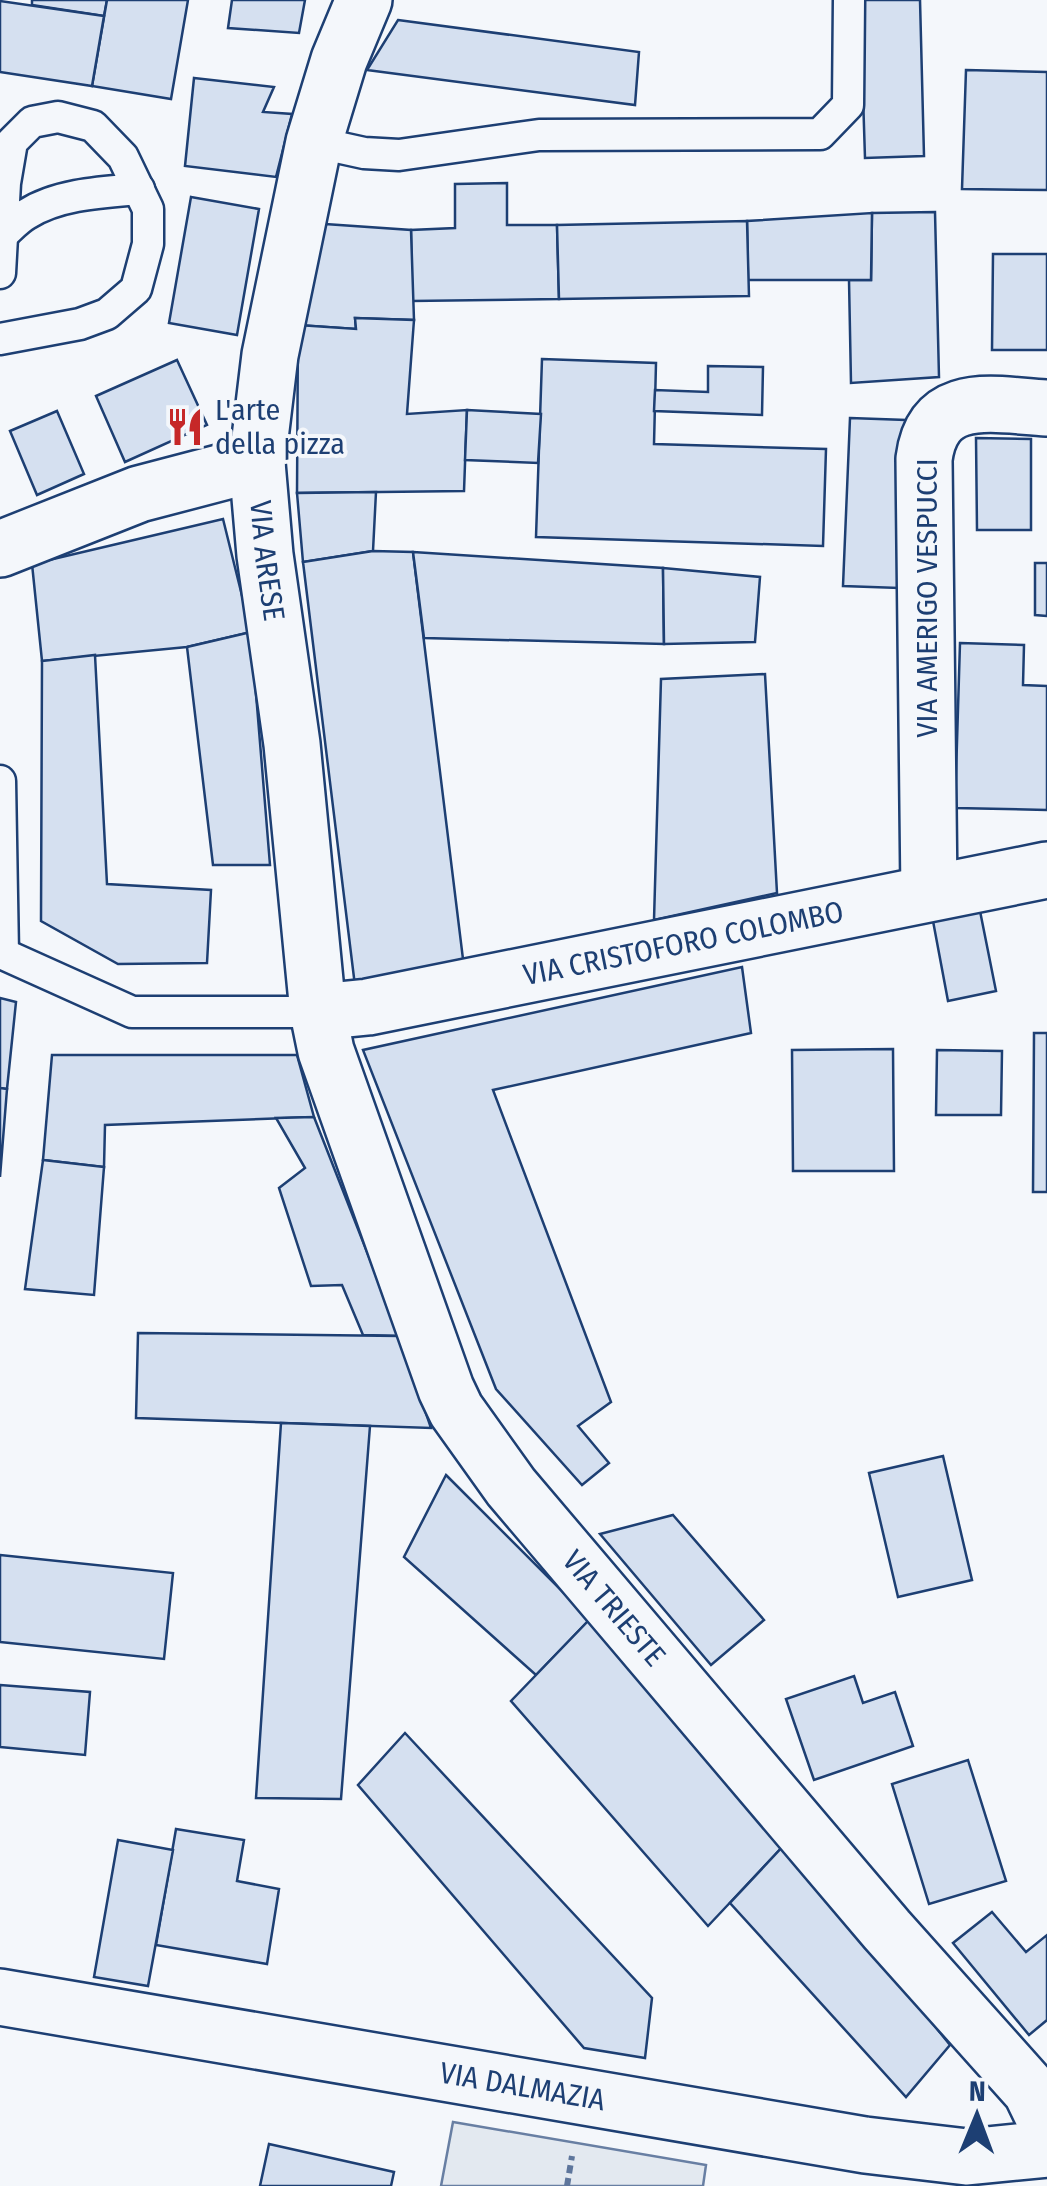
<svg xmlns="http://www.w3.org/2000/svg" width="1047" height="2186" viewBox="0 0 1047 2186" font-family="'Fira Sans Condensed',sans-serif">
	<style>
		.green { fill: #e3e9f0; stroke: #687fa3; stroke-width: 2.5 }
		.building { fill: #d5e0f0; stroke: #1d3f73; stroke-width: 2.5 }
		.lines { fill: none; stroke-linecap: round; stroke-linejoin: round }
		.lane-casing { stroke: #1d3f73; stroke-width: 35 }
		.street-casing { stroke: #1d3f73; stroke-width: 60 }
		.path { stroke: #5e769c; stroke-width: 6; stroke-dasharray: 8 5; stroke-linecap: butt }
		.lane { stroke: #f4f7fb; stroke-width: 30 }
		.street { stroke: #f4f7fb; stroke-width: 55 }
		.labels { text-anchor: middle; stroke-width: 8; stroke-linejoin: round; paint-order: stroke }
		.poi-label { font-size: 30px; fill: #1d3f73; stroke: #f4f7fb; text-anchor: start }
		.street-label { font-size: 30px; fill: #1d3f73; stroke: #f4f7fb }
	</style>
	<rect width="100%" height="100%" fill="#f4f7fb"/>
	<polygon class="green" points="453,2122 706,2165 703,2186 441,2186"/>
	<g class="building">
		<polygon points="32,0 107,0 104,16 32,5"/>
		<polygon points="107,0 188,0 171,99 92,86"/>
		<polygon points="232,0 305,0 299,33 228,28"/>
		<polygon points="860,0 920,0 924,156 865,158"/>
		<polygon points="0,1 104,16 92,86 0,72"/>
		<polygon points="398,20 639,52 635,105 367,70"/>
		<polygon points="966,70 1047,72 1047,190 962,189"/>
		<polygon points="194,78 274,87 263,112 292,114 276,177 185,166"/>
		<polygon points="507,183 507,225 557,225 559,299 412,301 411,230 455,228 455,184"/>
		<polygon points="191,197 259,209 237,335 169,323"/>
		<polygon points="935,212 939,377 851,383 849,280 871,280 872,213"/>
		<polygon points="872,213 871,280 748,280 747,221"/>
		<polygon points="747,221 749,296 559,299 557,225"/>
		<polygon points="325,224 411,230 414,320 355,318 356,329 298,325"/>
		<polygon points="993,254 1047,254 1047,350 992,350"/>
		<polygon points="355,318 414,320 407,414 467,410 464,491 297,493 298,325 356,329"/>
		<polygon points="542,359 656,363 654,444 826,449 823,546 536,537"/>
		<polygon points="177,360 207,425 125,462 96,396"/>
		<polygon points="708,366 763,367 762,415 654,411 655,390 708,392"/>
		<polygon points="467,410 541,414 538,463 465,460"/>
		<polygon points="57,411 84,474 37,495 10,431"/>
		<polygon points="850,418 906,420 899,588 843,586"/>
		<polygon points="976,438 1031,439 1031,530 977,530"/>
		<polygon points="376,492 373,551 303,562 297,493"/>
		<polygon points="223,519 251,632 187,647 42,661 32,564"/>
		<polygon points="373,551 413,552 463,959 355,986 303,562"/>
		<polygon points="413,552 663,568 664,644 424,638"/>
		<polygon points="1035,563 1047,563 1047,616 1035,615"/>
		<polygon points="663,568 760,577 755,642 664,644"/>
		<polygon points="251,632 270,865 213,865 187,647"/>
		<polygon points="960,643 1024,645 1023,685 1047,686 1047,810 955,808"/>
		<polygon points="95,655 107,884 211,890 207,963 118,964 41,921 42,661"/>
		<polygon points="765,674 777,893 654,920 661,679"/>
		<polygon points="980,911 996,991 948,1001 933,921"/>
		<polygon points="742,967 751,1033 493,1090 611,1402 578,1426 609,1463 582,1485 496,1389 363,1050"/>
		<polygon points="0,998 16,1002 7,1089 0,1088"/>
		<polygon points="1034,1033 1047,1033 1047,1192 1033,1192"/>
		<polygon points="893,1049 894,1171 793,1171 792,1050"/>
		<polygon points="937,1050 1002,1051 1001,1115 936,1115"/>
		<polygon points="52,1055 297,1055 314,1117 105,1125 104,1167 43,1160"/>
		<polygon points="0,1088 7,1089 0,1177"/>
		<polygon points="314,1117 400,1336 363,1335 342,1285 311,1286 279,1188 305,1168 276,1118"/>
		<polygon points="43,1160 104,1167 94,1295 25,1289"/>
		<polygon points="138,1333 400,1336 431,1428 136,1418"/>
		<polygon points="281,1423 370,1426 341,1799 256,1798"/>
		<polygon points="943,1456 972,1580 898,1597 869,1473"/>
		<polygon points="446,1475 590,1619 536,1675 404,1557"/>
		<polygon points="673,1515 764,1620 711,1665 600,1534"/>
		<polygon points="0,1555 173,1573 164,1659 0,1642"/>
		<polygon points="590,1619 787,1842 708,1926 511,1701"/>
		<polygon points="854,1676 863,1703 895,1692 913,1746 814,1780 786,1699"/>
		<polygon points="0,1685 90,1692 85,1755 0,1747"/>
		<polygon points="405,1733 652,1998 645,2058 584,2048 358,1785"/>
		<polygon points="968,1760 1006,1881 929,1904 892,1784"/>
		<polygon points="176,1829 244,1840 237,1881 279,1889 267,1964 156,1945"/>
		<polygon points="118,1840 173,1850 148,1986 94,1977"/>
		<polygon points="787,1842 950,2045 906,2097 730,1903"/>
		<polygon points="992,1912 1026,1952 1047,1935 1047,2020 1029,2035 953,1943"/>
		<polygon points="269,2144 394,2172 391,2186 260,2186"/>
	</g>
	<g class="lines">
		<g class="lane-casing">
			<g id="lane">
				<polyline points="314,142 364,153 399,155 539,135 820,134 848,105 849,0"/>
				<path d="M2,235C10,228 18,219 27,214C58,194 103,192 139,189"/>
				<polyline points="0,273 5,183 12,142 32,122 58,117 93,126 123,157 148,209 148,244 136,289 107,314 80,324 0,339"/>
				<polyline points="0,781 3,954 0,953"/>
				<polyline points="3,954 132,1012 318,1012"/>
			</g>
		</g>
		<g class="street-casing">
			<g id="street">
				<path id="s1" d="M364,0L339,60L314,142L270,355L257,463L265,555L292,744L318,1012L326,1051L446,1389L456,1410L511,1487L887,1930L1031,2091L1047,2124"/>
				<polyline points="0,549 139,494 257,463"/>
				<path d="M929,893L924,459C933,389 993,405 1047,408"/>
				<path id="s2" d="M318,1012L368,1007L1047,870"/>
				<path id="s3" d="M0,1997L865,2145L967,2157L1047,2149"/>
			</g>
		</g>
		<polyline class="path" points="567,2186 572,2156"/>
		<use href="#lane" class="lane"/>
		<use href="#street" class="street"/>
	</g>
	<defs>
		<g id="restaurant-bare" transform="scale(3)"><path d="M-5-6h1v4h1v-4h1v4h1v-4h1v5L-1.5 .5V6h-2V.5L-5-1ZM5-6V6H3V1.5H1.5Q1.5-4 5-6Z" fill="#c62828" stroke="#f4f7fb" stroke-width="2.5" paint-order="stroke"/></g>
	</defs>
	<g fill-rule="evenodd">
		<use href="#restaurant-bare" x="185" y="427"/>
	</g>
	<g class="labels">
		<g class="poi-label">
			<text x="215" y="420">L'arte<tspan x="215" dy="34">della pizza</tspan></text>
		</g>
		<g class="street-label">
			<text dy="10" stroke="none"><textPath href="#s1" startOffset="575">VIA ARESE</textPath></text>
			<text transform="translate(927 598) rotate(-90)" y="10">VIA AMERIGO VESPUCCI</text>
			<text dy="10" stroke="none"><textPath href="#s2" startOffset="372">VIA CRISTOFORO COLOMBO</textPath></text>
			<text dy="10" stroke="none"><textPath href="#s1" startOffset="1705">VIA TRIESTE</textPath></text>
			<text dy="10" stroke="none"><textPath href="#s3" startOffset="530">VIA DALMAZIA</textPath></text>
		</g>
	</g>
	<g transform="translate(977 2116) rotate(1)" stroke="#f4f7fb" stroke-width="8" paint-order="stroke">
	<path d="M0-8L18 38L0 25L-18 38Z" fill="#1d3f73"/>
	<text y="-15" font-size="28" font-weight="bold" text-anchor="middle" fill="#1d3f73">N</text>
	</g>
</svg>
